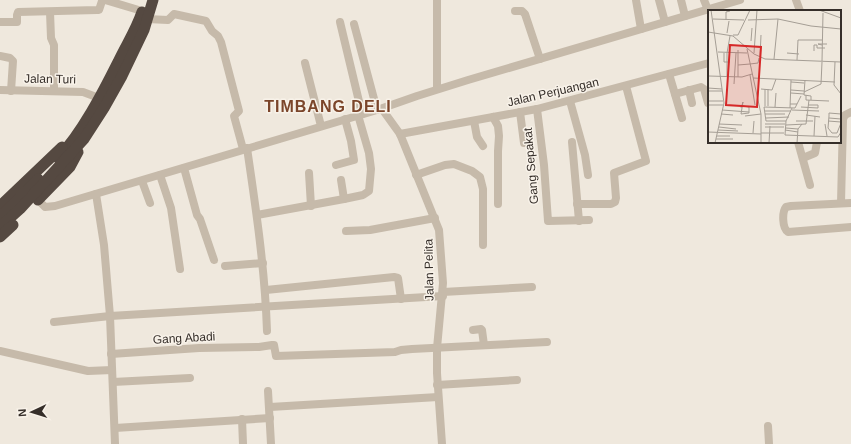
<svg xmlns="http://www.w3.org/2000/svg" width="851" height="444" viewBox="0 0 851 444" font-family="Helvetica,sans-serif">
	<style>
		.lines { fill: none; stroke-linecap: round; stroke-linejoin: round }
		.minor { stroke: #c6baaa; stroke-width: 8 }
		.highway { stroke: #554941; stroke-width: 11 }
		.labels { text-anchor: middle; stroke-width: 3; stroke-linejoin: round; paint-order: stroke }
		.street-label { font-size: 12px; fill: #352e29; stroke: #f8f2e9 }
		.district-label { font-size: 16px; font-weight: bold; letter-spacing: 1px; fill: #7b452a; stroke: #f8f2e9 }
		.inset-road { fill: none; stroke: #a59e95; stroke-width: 1 }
		.view { fill: #d62828; fill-opacity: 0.15; stroke: #d62828; stroke-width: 2 }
		.inset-edge { fill: none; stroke: #352e29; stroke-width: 2 }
	</style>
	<rect width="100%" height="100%" fill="#efe8dd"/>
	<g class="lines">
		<g class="minor">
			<polyline points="437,0 437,89"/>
			<polyline points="636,0 641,29"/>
			<polyline points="659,0 665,22"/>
			<polyline points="681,0 685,16"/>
			<polyline points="704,0 708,10"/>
			<polyline points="796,0 800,11"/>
			<polyline points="515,11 522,11 525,14 540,59"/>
			<polyline points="50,12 51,38 54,45 54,91"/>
			<polyline points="147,19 168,20 174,14 206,21 212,31 218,36 221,42 239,111 234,116 243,149"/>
			<polyline points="0,22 17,22 17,15 18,12 97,10 99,10 102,1 105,0 142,11"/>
			<polyline points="340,22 362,114"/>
			<polyline points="354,24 377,110"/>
			<polyline points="0,56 10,58 13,61 11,91"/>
			<polyline points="305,63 321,126"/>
			<polyline points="669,74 682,118"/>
			<polyline points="0,90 83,92 99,98"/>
			<polyline points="689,90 692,103"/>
			<polyline points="675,94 701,87 704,89 708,103"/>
			<polyline points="570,101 585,155 588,175"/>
			<polyline points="382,109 400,134 439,230 443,283 437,348 437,373 442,444"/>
			<polyline points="537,109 544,165 548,221 589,220"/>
			<polyline points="520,112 524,143"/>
			<polyline points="493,117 498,126 499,136 498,151 498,204"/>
			<polyline points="474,121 477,137 483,146"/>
			<polyline points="400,134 537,109 709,63"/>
			<polyline points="572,142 579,221"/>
			<polyline points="798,142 810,185"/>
			<path d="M247,148C256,209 265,270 267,331"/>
			<polyline points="803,158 815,153 817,142"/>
			<polyline points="336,165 354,160 351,141 345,119"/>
			<polyline points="184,168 197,215 200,219 214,260"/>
			<polyline points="309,173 311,206"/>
			<polyline points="160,175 171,208 180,269"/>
			<polyline points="416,175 445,165 454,164 472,171 480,177 483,189 483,245"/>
			<polyline points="341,180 344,199"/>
			<polyline points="142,181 150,203"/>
			<polyline points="96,194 104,245 110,316 115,444"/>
			<polyline points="38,200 45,207 55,206 377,110 417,96 468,80 740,0"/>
			<polyline points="841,203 843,119 845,115 851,112"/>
			<path d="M851,203L791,206L786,207C782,212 782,228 788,232L851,227"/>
			<polyline points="577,204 611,204 615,202 616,198 614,173 646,161 626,86"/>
			<polyline points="257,215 344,199 363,195 369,191 371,169 369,153 358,115"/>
			<polyline points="346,231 370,230 435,218"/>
			<polyline points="225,266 263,263"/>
			<polyline points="266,290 394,277 398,278 401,299"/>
			<polyline points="443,292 532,287"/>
			<polyline points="54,322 110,316 443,296"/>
			<polyline points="473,330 481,329 482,330 484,345"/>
			<polyline points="0,351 88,371 112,370"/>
			<polyline points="111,354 199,348 259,347 272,345 274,345 276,356 395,352 401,350 412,349 547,342"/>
			<polyline points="113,382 190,378"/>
			<polyline points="437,385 517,380"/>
			<polyline points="268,391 271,444"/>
			<polyline points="270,407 438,397"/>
			<polyline points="242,419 243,444"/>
			<polyline points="768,426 769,444"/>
			<polyline points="115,428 270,418"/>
		</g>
		<g class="highway">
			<path d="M58,158C82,133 103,92 118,62C126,45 136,30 142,12"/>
			<polyline points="38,200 70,167 78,152"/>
			<polyline points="0,206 62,147"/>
			<polyline points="0,217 38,179"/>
			<polyline points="0,227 20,209 84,139 104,108 122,76 144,30 153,0"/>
			<polyline points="0,237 13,225"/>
		</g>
	</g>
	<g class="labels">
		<g class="street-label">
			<text transform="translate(50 79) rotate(1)" y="4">Jalan Turi</text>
			<text transform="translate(553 92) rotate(-13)" y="4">Jalan Perjuangan</text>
			<text transform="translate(531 166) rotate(-95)" y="4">Gang Sepakat</text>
			<text transform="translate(429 270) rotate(-91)" y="4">Jalan Pelita</text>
			<text transform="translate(184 338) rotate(-3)" y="4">Gang Abadi</text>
		</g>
		<g class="district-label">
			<text x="328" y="112">TIMBANG DELI</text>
		</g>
	</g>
	<g transform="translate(708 10)">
		<rect width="133" height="133" fill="#efe8dd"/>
		<path class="inset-road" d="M3,0L16,93L7,133M111,0L133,8M5,9L36,10M18,10V2L22,1M40,10L70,9M0,22L25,26L46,44L57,49L133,52M19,23L21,11M25,25H30L42,0M90,30H114M43,31L44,18M114,35L110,34H119M39,39L53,104V133M106,41V35H109V38H117M10,42L39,43M16,43V52H22M19,43V66M19,43L22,26M46,43L49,0M79,43L91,44M52,47L53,25M66,49L70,9L103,16L133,19M89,50L90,30M114,51L115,3M127,52L126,75L133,84M42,54L50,53L51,48M30,55L42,54M42,65L47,95M1,66L34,67L44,64M30,67V40M45,68L127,72M97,70L96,85L103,86V90M83,72L96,73M26,74L28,43M0,78L14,79M53,79L64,80L68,69M57,79V96M60,79V96M83,80L96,81M0,81H14M96,82L113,74L114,52M83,83L96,84M98,85V90L121,91M0,91H15M82,94H89L93,86M0,95H15M100,95H110V98M67,97L68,83M93,97L110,98M33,98L35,92L33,104L41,103V97L35,96M82,98L83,70M84,98L78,111L77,125L130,127L133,122M14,100L41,102M84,100L111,101M57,101H83M13,104L25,105M57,104H77M98,105L112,107M37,106L53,104M121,106L120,118L124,123H129L133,113M121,106V103L133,104M58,108L81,107M121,108L133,109M78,111H58L56,97L87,98L89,94M88,111H105M120,111L133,112M11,114L34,115M57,114H77M117,114L119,126M78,115L98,114L101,90M11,117L28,119M57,117H76M78,118L90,119M10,120L30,121M77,120L90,122M0,122L53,124M45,123L46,111M53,123H76M9,126H22M106,126L107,106M8,129H25M61,133L62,116M89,133L90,119L94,114"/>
		<path class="view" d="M22,35L53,37L49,97L18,95Z"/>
		<rect width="133" height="133" class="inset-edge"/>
	</g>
	<g transform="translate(32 412) rotate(266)" stroke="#f8f2e9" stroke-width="3" paint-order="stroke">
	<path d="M0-3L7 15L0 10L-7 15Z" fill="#352e29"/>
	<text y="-6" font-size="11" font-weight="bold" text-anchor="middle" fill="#352e29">N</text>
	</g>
</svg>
